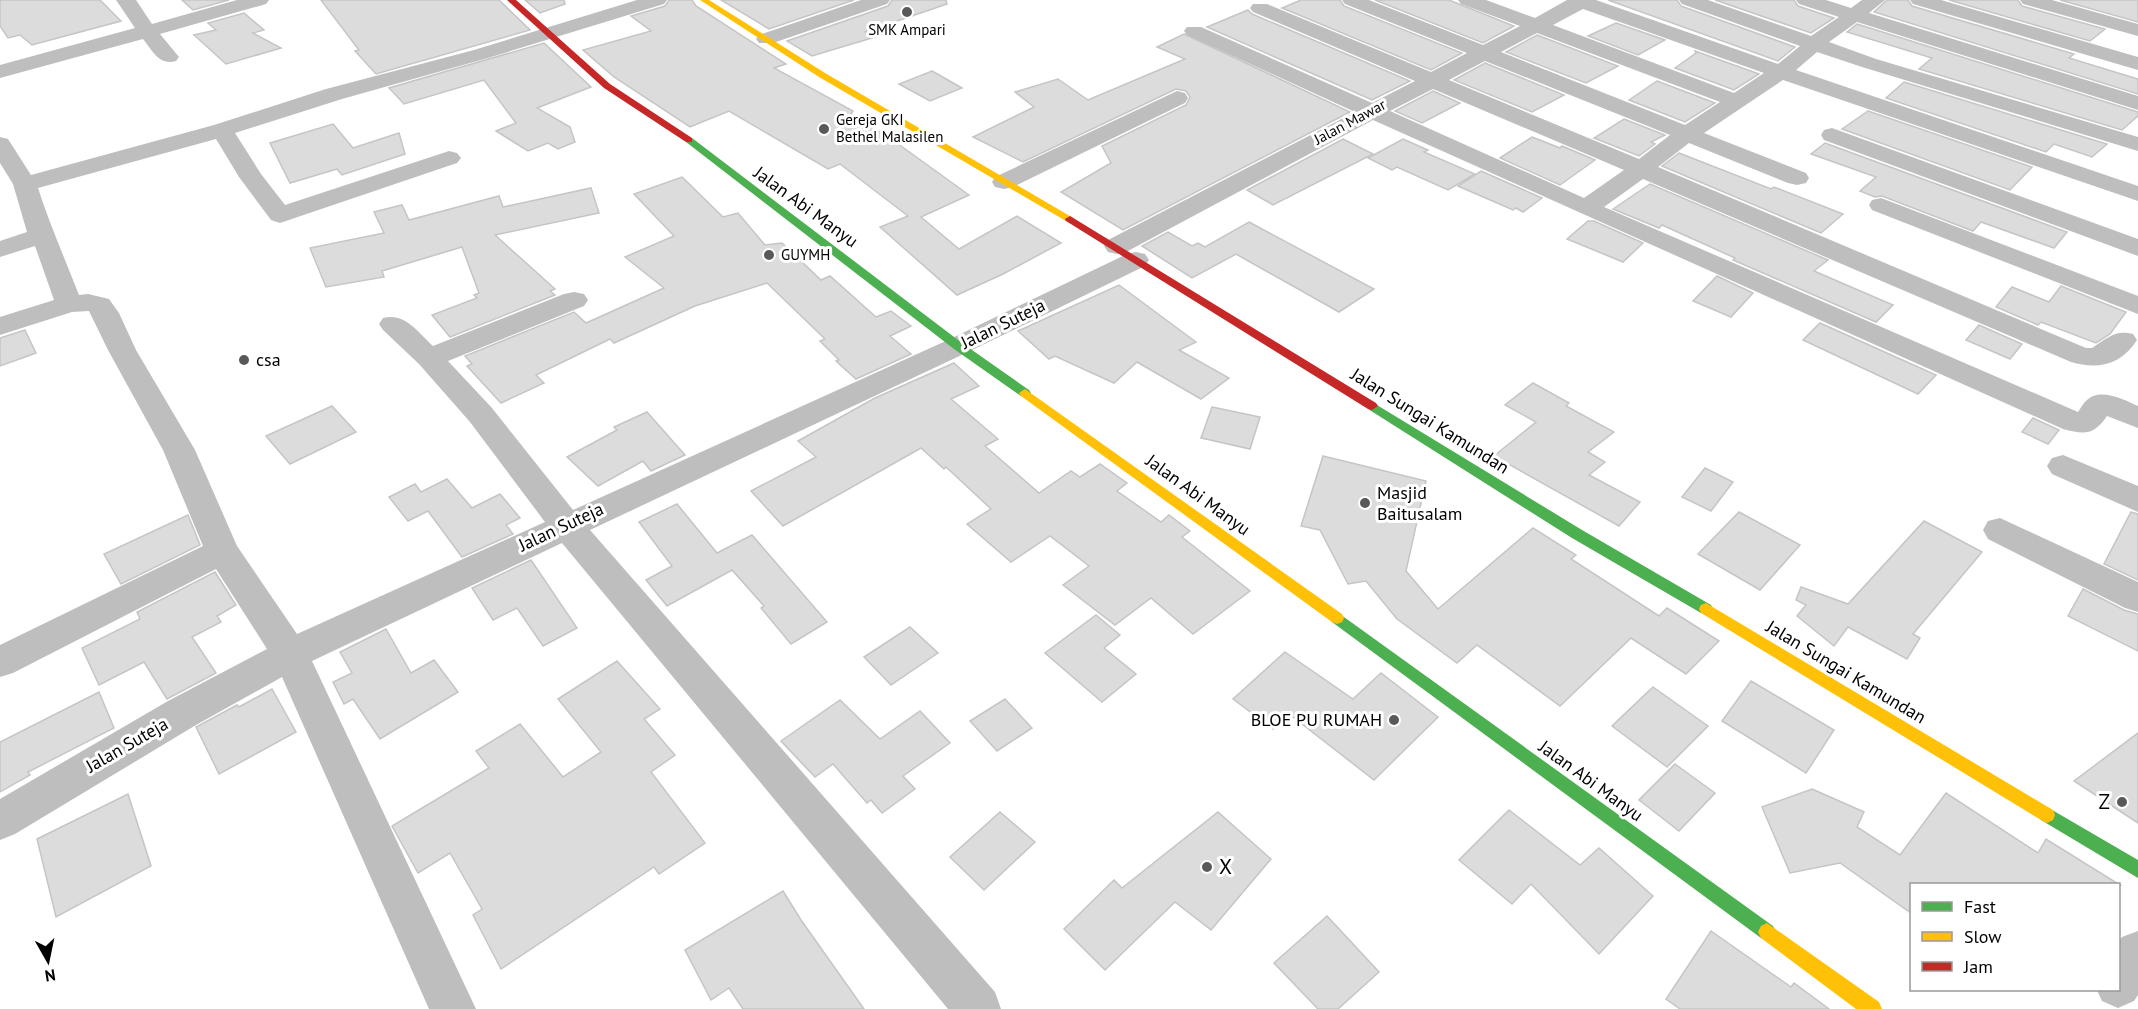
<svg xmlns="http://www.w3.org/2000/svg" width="2138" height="1009" viewBox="0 0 2138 1009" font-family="'PT Sans',sans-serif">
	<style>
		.building { fill: #dcdcdc; stroke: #c5c5c5; stroke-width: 1.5 }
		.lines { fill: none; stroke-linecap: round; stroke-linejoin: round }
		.street { fill: #bebebe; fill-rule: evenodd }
		.fast { fill: #4caf50; fill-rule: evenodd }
		.slow { fill: #ffc107; fill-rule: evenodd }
		.jam { fill: #c62828; fill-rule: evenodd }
		.poi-dot { fill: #595959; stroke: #fff; stroke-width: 2 }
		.labels { text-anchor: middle; stroke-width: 6; stroke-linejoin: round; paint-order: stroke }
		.far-poi-label { font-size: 15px; fill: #000; stroke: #fff; text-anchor: start }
		.far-street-label { font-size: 15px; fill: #000; stroke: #fff }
		.street-label { font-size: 18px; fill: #000; stroke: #fff }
		.poi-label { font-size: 18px; fill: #000; stroke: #fff; text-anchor: start }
		.near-poi-label { font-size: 21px; fill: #000; stroke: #fff; text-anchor: end }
	</style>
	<rect width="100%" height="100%" fill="#fff"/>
	<g class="building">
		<polygon points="0,0 100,0 121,21 32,45 20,35 8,38 0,26"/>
		<polygon points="182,0 229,0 193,10"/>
		<polygon points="321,0 499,0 530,30 376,74 355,51 359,50"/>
		<polygon points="525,0 564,0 565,4 540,13"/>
		<polygon points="669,0 692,0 696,6 786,64 774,68 853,111 851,114 890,138 969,195 921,217 959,249 1017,216 1061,243 1003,274 957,295 880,227 908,216 840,164 828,169 729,111 690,127 614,77 583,50 651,31 631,16 665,6"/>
		<polygon points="721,0 854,0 769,29"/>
		<polygon points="892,0 946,0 947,4 865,32 875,37 812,56 787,41 888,6"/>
		<polygon points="1301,0 1340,0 1344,6 1462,53 1431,70 1282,8"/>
		<polygon points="1375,0 1449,0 1514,26 1483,43"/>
		<polygon points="1608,0 1677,0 1681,6 1795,47 1778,61"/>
		<polygon points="1715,0 1794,0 1798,6 1834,18 1811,33"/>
		<polygon points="1887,0 1908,0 1912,6 2074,54 2069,58 2138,79 2138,94 1874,12"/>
		<polygon points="1949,0 2018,0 2022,6 2105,29 2090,41"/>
		<polygon points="2060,0 2138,0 2138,22"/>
		<polygon points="1248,10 1252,14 1410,81 1372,100 1207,27"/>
		<polygon points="244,13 264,30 253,33 281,48 226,64 194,35 216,30 208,23"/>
		<polygon points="1616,23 1665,40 1638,55 1588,36"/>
		<polygon points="1857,24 2138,112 2138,116 2122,130 1919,69 1932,58 1847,32"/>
		<polygon points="1184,34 1350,112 1123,230 1061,192 1111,163 1102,146 1186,105 1190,97 1186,91 1176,89 1023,162 973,137 1034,107 1015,92 1058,79 1088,100 1185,59 1157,47"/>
		<polygon points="1537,35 1618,66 1586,83 1506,52"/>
		<polygon points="544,43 591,87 537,108 570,127 575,142 558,149 548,143 528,151 496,131 516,123 484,80 404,104 389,88"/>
		<polygon points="1695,51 1759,74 1734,90 1675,68 1696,53"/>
		<polygon points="1485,63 1564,95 1532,112 1454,80"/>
		<polygon points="932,71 962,88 930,101 899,84"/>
		<polygon points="1657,81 1715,103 1685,122 1629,100"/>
		<polygon points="1904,82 2107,144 2092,157 2054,144 2046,152 1886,98"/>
		<polygon points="1433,91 1460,103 1422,123 1395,111"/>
		<polygon points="1868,111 2032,167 2010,190 1842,129"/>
		<polygon points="1624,119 1665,135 1651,142 1655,144 1639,156 1594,138"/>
		<polygon points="333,124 353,148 399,133 405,154 342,175 337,169 290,183 270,143"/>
		<polygon points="1532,137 1560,148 1562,146 1595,160 1560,185 1500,158"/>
		<polygon points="1343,139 1373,154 1273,205 1247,190"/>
		<polygon points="1403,139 1428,150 1424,152 1475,174 1448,190 1397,167 1392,170 1368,158"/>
		<polygon points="1825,143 2067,232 2054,248 1981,222 1973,231 1882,196 1875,197 1860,191 1876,177 1811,154"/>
		<polygon points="1679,153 1771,189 1774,187 1843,214 1821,233 1662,166"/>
		<polygon points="1481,171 1542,198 1523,212 1516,208 1513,210 1458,186"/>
		<polygon points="682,177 723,217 738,213 765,245 782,243 821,280 830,276 876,317 891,311 911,326 890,336 911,354 856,379 836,361 839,360 820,341 825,339 767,283 695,306 614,343 610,339 536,375 544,383 501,403 467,366 472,364 465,356 574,312 586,323 664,288 625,257 674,236 634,194"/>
		<polygon points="1650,184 1828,260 1814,271 1893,305 1876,322 1733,260 1735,258 1662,225 1659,228 1613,209"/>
		<polygon points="591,188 599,213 495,235 555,289 550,291 555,295 450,337 432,315 477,298 474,295 479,293 462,247 382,271 384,277 326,287 310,248 384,233 374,212 402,205 409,220 499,196 503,207"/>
		<polygon points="1588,221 1594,221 1643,243 1623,262 1567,239"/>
		<polygon points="1249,222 1374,289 1339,312 1236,254 1192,278 1142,246 1168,232 1192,246 1198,243 1205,247"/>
		<polygon points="1717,276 1753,293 1731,317 1693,301"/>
		<polygon points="1119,285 1196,342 1179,350 1229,378 1201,399 1137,362 1114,383 1055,356 1049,359 1018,331"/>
		<polygon points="2061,286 2126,312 2110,334 2096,343 2041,322 2038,325 1996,307 2012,287 2049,302"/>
		<polygon points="1820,323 1936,375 1918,394 1803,340"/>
		<polygon points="1979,325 2022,344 2010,359 1966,340"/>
		<polygon points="25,330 36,353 0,366 0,338"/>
		<polygon points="954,363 979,386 951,399 998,439 985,446 1039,493 1071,471 1080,477 1100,464 1127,483 1117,491 1161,522 1169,515 1190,531 1182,537 1250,591 1193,634 1151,598 1115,625 1063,585 1089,566 1050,536 1011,562 967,524 991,509 946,467 944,469 921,448 783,526 751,491 816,457 798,441 875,398"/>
		<polygon points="1533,383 1569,403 1566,406 1614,432 1588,452 1605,462 1589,475 1640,502 1619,526 1494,456 1536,422 1505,405"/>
		<polygon points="332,406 356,432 290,464 266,436"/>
		<polygon points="1212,407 1260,417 1250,449 1201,438"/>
		<polygon points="647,412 685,455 651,471 643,461 598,486 567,457 617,430 614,427"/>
		<polygon points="2033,418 2059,430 2048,444 2022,432"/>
		<polygon points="1323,456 1426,481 1406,571 1438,609 1533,528 1576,555 1571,559 1659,616 1667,608 1719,641 1686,674 1631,638 1560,706 1477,645 1457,663 1397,619 1366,581 1348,584 1320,530 1301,526"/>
		<polygon points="1705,468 1733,482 1711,511 1682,497"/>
		<polygon points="447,479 472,508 500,494 520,518 506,525 513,534 462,557 428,511 408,521 389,497 415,484 421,492"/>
		<polygon points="677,504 717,553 752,535 827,622 791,644 761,608 764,606 732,570 667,606 646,580 672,566 639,522"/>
		<polygon points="1739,512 1800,545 1760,590 1698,554"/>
		<polygon points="2131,512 2138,514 2138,580 2104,564"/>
		<polygon points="188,515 200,545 121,584 104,554"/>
		<polygon points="1924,521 1982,552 1913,634 1920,638 1907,659 1848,627 1834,646 1797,616 1806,605 1796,600 1801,587 1848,604"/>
		<polygon points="531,560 577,628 543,646 517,608 493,620 472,588"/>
		<polygon points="215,572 236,605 217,616 221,622 192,637 216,673 167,699 144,662 99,685 82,648 140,619 137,612"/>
		<polygon points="2083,589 2124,610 2138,614 2138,651 2068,616"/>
		<polygon points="1096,615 1120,635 1104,648 1136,674 1102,702 1045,653"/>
		<polygon points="910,627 938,653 891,685 864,657"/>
		<polygon points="386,629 411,673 434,660 458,692 380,739 353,699 344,704 333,682 352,673 340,652"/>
		<polygon points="1285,652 1353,699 1381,673 1438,717 1374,780 1289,714 1273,729 1233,699"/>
		<polygon points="617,661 660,709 644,719 675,755 651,772 705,843 659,874 654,867 501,969 473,915 482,909 450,853 418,873 392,826 489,768 476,751 520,724 563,777 601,752 558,699"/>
		<polygon points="1751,681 1834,730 1806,773 1722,721"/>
		<polygon points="1653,687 1708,726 1667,767 1612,726"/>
		<polygon points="272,689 296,732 219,774 196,727 237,705 239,707"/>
		<polygon points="99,692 114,728 28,772 30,775 0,792 0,742"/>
		<polygon points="1005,699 1032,728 997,751 970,721"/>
		<polygon points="840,700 880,739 920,711 950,743 903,776 915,789 882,813 871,800 867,803 833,764 815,777 781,741"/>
		<polygon points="2138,733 2138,823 2074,781"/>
		<polygon points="1675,764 1715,793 1679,831 1639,800"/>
		<polygon points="1812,789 1864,812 1857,827 1900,855 1946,793 2038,853 2046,839 2120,885 1911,885 1911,913 1840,863 1790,873 1762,807"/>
		<polygon points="128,794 151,866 56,917 37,839"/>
		<polygon points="1509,810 1580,865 1599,848 1653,896 1599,954 1531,884 1512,904 1459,860"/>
		<polygon points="1000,812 1035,842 984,890 950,857"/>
		<polygon points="1218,812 1271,859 1211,930 1175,902 1105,970 1064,929 1114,880 1122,888"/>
		<polygon points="783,891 801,920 864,1009 743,1009 729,988 711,1000 685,950"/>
		<polygon points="1327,916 1379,972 1338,1009 1318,1009 1274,963"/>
		<polygon points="1711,931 1791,987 1794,983 1829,1009 1680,1009 1666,999"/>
	</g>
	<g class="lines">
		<g class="street">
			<path d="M116,0H136L152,24L237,0H269L266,4L160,34L179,57L176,61C159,66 152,50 143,39L0,78V65L135,28Z"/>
			<path d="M637,0H667L664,4L488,58L342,99L235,133L261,174L285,205L449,151L457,153L461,158L457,163L280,223L271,220L239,177L216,139L38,188C50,225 65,259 79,295L88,294L109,299L119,313L136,350L195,450L237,546L297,634L545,522L470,422L419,364L383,330L379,324L383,318C405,312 418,332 433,346L564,294L574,292L584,294L588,300L584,306L448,361L492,408L573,510L948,340L1127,254L1136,252L1145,254L1149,260L1145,266L968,352L590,530L995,992L1001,1009H948L562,543L312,661L476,1009H429L282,677L196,725L15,834L0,840V799L168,701L267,649L216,569L13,673L0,677V645L203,546L163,450L108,350L89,311L72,312L0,335V317L54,300L35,246L0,257V241L27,232L13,184L0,163V137L8,139L31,175L214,125L326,89L474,50Z"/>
			<polygon points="861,0 890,0 887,4 773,43 759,43 756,39 759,35"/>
			<path d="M1342,0H1369L1483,45L1520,26L1461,4L1458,0H1486L1535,18L1567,0H1596L1778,64L1800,46L1682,4L1679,0H1708L1811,36L1839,17L1799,4L1796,0H1826L1851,8L1862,0H1885L1869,13L2138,96V110L1857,22L1829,42L1876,59L2138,137V151L1862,67L1817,52L1796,70L2138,186V201L1783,80L1704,133L1806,173L1809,178L1806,183L1797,185L1788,183L1689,143L1658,167L2086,348H2092C2106,339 2115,329 2133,334L2137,340C2121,365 2098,370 2071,362L1643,179L1604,207L2078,412C2081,408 2083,403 2087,400C2100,387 2125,400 2138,406V428L2107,416C2094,435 2085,435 2063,429L1373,120L1126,252L1117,254L1108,252L1104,246L1108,240L1355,112L1187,35L1184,31L1187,27H1201L1372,103L1415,81L1253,12L1250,8L1253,4H1267L1431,72L1467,53L1345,4ZM1583,9L1764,73L1734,93L1553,25ZM1537,33L1720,102L1685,125L1501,52ZM1485,61L1670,135L1639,159L1449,80ZM1433,89L1624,170L1584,198L1390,111Z"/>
			<polygon points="1910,0 1941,0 2138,57 2138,70 1913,4"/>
			<polygon points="2020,0 2052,0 2138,24 2138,36 2023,4"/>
			<polygon points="1177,91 1185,93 1188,98 1185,103 1013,187 1004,189 995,187 992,182 995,177"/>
			<polygon points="1832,128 2138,239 2138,256 1824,140 1821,135 1824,130"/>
			<polygon points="1881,198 2138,296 2138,314 1872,210 1869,205 1872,200"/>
			<polygon points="2063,455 2138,486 2138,512 2052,474 2047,466 2052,458"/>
			<polygon points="2000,518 2138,582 2138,612 2125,608 1988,539 1983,530 1988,521"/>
			<polygon points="2138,931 2138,995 2134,1001 2118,1008 2102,1001 2097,990 2118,990 2118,943 2122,937"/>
		</g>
		<g class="fast">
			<polygon points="686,138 692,138 962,343 1029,390 1031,393 1029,396 1021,396 954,349 686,142"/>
			<polygon points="1372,402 1582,530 1711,605 1713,609 1711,613 1701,613 1572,538 1368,409 1366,406 1368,403"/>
			<polygon points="1337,612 1773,926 1776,932 1773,938 1767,941 1761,938 1332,622 1330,618 1332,614"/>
			<polygon points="2047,807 2138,860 2138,878 2041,820 2039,815 2041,810"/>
		</g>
		<g class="slow">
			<polygon points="700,0 709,0 825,73 1075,219 1070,222 1066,221 819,77"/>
			<polygon points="1025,389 1342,614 1344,618 1342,622 1337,624 1332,622 1021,396 1019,393"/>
			<polygon points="1706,603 2053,810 2055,815 2053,820 2047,823 2041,820 1701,613 1699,609 1701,605"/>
			<polygon points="1767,923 1879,1002 1882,1009 1856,1009 1761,938 1758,932 1761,926"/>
		</g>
		<g class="jam">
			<polygon points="507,0 516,0 610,84 692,138 692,142 686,142 604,88"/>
			<polygon points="1070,216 1376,403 1378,406 1372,410 1368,409 1066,221 1065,219"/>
		</g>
	</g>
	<g class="poi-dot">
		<circle cx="907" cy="12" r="6"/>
		<circle cx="824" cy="129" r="6"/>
		<circle cx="769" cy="255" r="6"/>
		<circle cx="244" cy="360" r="6"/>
		<circle cx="1365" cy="503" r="6"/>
		<circle cx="1394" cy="720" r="6"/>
		<circle cx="2122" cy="802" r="6"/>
		<circle cx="1207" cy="867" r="6"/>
	</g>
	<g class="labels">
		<g class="far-poi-label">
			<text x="907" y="35" text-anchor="middle">SMK Ampari</text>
			<text x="836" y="125">Gereja GKI<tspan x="836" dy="17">Bethel Malasilen</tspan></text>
			<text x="781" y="260">GUYMH</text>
		</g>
		<g class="far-street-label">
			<text transform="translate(1350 122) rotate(-28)" y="5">Jalan Mawar</text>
		</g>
		<g class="street-label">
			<text transform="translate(806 207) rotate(36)" y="6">Jalan Abi Manyu</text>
			<text transform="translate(1003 324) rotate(-26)" y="6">Jalan Suteja</text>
			<text transform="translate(1430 421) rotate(32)" y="6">Jalan Sungai Kamundan</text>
			<text transform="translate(1198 495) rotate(36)" y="6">Jalan Abi Manyu</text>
			<text transform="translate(561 527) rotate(-25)" y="6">Jalan Suteja</text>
			<text transform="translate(1846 672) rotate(31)" y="6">Jalan Sungai Kamundan</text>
			<text transform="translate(127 745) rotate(-30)" y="6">Jalan Suteja</text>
			<text transform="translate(1591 781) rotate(36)" y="6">Jalan Abi Manyu</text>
		</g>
		<g class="poi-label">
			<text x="256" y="366">csa</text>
			<text x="1377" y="499">Masjid<tspan x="1377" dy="21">Baitusalam</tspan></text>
			<text x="1382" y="726" text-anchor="end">BLOE PU RUMAH</text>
		</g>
		<g class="near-poi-label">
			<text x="2110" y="809">Z</text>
			<text x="1219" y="874" text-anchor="start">X</text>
		</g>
	</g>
	<rect x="1910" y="883" width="210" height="108" fill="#ffffff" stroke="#999999" stroke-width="1.5"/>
	<rect x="1922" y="902" width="30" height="9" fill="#4caf50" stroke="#999999" stroke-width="1.5"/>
	<text x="1964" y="913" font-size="18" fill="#000000">Fast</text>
	<rect x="1922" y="932" width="30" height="9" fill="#ffc107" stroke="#999999" stroke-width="1.5"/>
	<text x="1964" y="943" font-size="18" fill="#000000">Slow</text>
	<rect x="1922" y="962" width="30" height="9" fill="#c62828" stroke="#999999" stroke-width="1.5"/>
	<text x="1964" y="973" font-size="18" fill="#000000">Jam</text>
	<g transform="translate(48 961) rotate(171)" stroke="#ffffff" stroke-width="4.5" paint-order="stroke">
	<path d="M0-4.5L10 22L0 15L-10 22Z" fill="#000000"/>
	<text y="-9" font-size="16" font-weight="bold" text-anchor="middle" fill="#000000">N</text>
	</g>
</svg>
